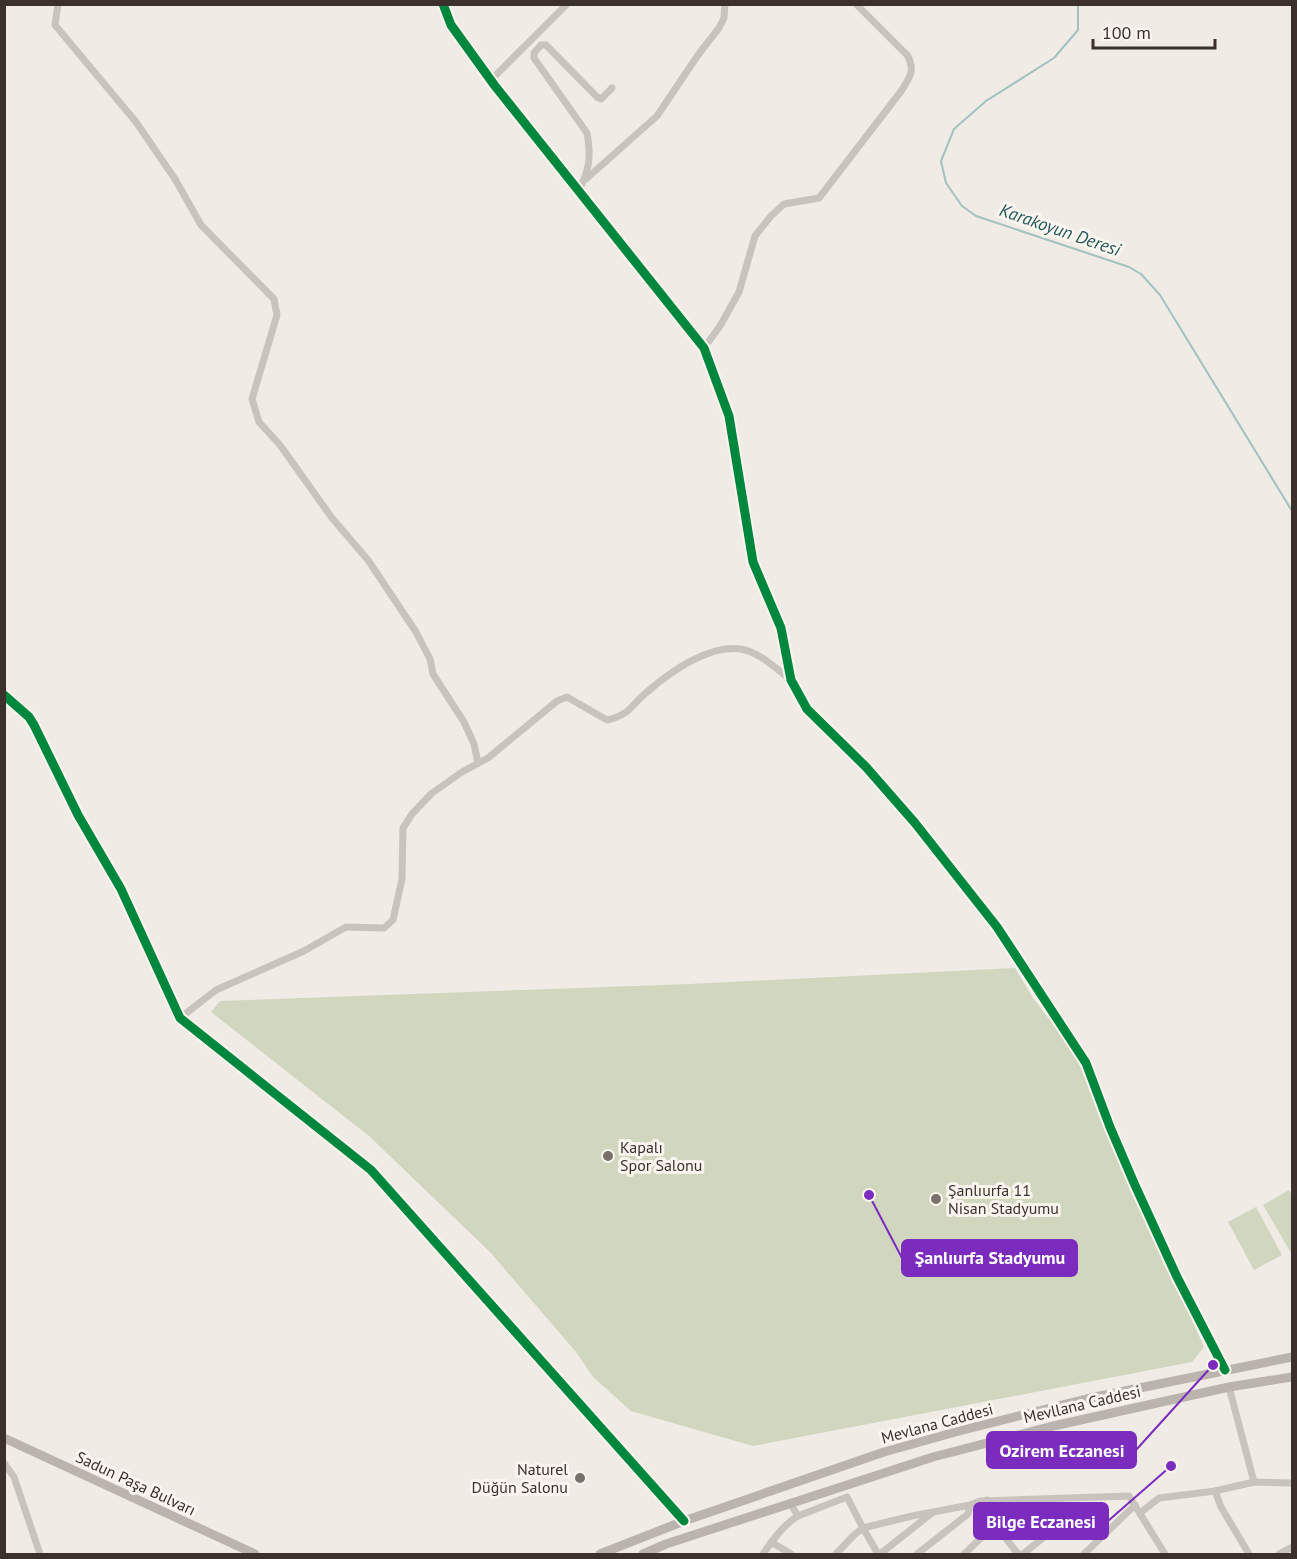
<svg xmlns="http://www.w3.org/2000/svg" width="1297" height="1559" viewBox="0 0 1297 1559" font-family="'PT Sans',sans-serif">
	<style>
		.green { fill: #d1d6bf }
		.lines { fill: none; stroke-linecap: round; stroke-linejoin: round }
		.stream { stroke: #a1c2c1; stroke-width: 2 }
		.minor { stroke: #c9c3be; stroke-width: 7 }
		.tertiary { stroke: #c9c3be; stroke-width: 8 }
		.secondary { stroke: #bab3ae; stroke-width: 9 }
		.cycleway-casing { stroke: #fbf5ee; stroke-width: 13 }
		.cycleway { stroke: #00873e; stroke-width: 9 }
		.poi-dot { fill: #7a716c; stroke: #fbf5ee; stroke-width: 2 }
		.labels { text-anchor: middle; stroke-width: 6; stroke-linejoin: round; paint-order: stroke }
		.poi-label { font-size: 16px; fill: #3b302b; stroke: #fbf5ee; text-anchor: start }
		.street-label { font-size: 16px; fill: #3b302b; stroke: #fbf5ee }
		.water-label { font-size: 18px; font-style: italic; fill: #1f5a5e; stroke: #fbf5ee }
		.leader { fill: none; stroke: #7b2cbf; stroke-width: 2 }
		.callout-dot { fill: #7b2cbf; stroke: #fbf5ee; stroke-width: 2 }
		.callout { fill: #7b2cbf; stroke: #7b2cbf; stroke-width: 2 }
		.callout-label { font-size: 18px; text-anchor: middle; font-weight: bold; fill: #fff }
	</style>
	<rect width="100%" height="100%" fill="#f0ebe5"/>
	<g class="green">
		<polygon points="1015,968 1033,998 1073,1050 1204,1347 1192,1362 753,1446 631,1411 593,1377 576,1352 490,1252 369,1136 211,1012 220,1001 690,984"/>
		<polygon points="1289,1190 1292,1196 1292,1252 1291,1253 1263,1205"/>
		<polygon points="1256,1207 1282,1255 1254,1270 1228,1222"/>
	</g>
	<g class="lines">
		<polyline class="stream" points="1078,4 1078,30 1054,58 986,101 954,129 941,161 946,183 962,206 976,216 1129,267 1141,274 1160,295 1292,511"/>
		<g class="minor">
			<polyline points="58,4 55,25 136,122 175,179 201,225 274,299 277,315 252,399 259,422 280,445 332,518 368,560 416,632 430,659 433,674 464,722 474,744 478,763"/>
			<polyline points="491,80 567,4"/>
			<polyline points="586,179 657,116 698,55 719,28 724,18 725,4"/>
			<path d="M578,191C590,172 591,154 587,133L534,58V53L541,45H546L597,97L601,99L612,88"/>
			<path d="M704,348L720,326L739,292L755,236L771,216L784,204L819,198L902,90C910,76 915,72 908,56L856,4"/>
			<polyline points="4,695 29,717 34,725 78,815 121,889 180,1018 371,1170 684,1521"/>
			<path d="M180,1018L216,990L304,951L346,927L384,928L393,920L402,879L403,828L412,814L432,793L462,772L488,758L557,701L567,697L607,720C630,715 630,706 647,692C670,672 709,644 741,649C759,652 777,669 791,680"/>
			<polyline points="1229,1387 1254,1482"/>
			<polyline points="4,1463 14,1477 40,1554"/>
			<polyline points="1215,1491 1221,1507 1249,1554"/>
			<polyline points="987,1500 987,1514 1018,1554"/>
			<polyline points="1140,1513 1159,1498 1215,1491 1254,1482 1292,1483"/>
			<polyline points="798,1516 847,1497 863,1528 912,1516 970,1505 980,1501 1129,1496 1165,1554"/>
			<polyline points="771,1542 791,1554"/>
			<path d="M763,1554C772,1541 784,1524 798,1516L790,1503"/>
			<polyline points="836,1554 854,1535 863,1528 878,1554"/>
			<polyline points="880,1554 932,1513"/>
			<polyline points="917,1554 968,1514 970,1505"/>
			<polyline points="964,1554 996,1524"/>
			<polyline points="1023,1554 1069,1517"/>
			<polyline points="1084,1554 1135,1505"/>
			<polyline points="1279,1554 1292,1547"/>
		</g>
		<polyline class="tertiary" points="443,4 451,25 495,86 704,348 729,416 753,562 781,628 791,680 807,709 866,767 915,823 997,927 1086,1063 1110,1127 1134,1183 1177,1277 1225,1370"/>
		<g class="secondary">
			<polyline points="4,1438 255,1554"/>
			<polyline points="600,1554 684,1521 884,1452 959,1431 1090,1398 1292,1357"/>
			<polyline points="643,1554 666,1544 933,1457 1049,1427 1229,1387 1292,1377"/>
		</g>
		<g class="cycleway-casing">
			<g id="cycleway">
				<polyline points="443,4 451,25 495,86 704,348 729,416 753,562 781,628 791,680 807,709 866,767 915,823 997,927 1086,1063 1110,1127 1134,1183 1177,1277 1225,1370"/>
				<polyline points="4,695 29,717 34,725 78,815 121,889 180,1018 371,1170 684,1521"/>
			</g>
		</g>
		<use href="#cycleway" class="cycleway"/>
	</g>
	<g class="poi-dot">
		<circle cx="608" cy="1156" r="6"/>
		<circle cx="936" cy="1199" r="6"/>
		<circle cx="580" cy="1478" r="6"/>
	</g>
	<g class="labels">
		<g class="poi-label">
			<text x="620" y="1153">Kapalı<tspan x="620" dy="18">Spor Salonu</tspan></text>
			<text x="948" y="1196">Şanlıurfa 11<tspan x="948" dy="18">Nisan Stadyumu</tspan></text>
			<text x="568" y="1475" text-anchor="end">Naturel<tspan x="568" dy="18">Düğün Salonu</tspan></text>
		</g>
		<g class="street-label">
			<text transform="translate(1082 1404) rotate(-13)" y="6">Mevllana Caddesi</text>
			<text transform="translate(937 1423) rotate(-15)" y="6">Mevlana Caddesi</text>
			<text transform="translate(136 1483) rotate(25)" y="6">Sadun Paşa Bulvarı</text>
		</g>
		<g class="water-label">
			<text transform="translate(1060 230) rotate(19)" y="6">Karakoyun Deresi</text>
		</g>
	</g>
	<path class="leader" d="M869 1195L902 1258M1213 1365L1136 1450M1171 1466L1108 1521"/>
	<g class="callout-dot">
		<circle cx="869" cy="1195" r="6"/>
		<circle cx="1213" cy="1365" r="6"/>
		<circle cx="1171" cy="1466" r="6"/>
	</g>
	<g class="callout">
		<rect x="902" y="1240" width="175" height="36" rx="6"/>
		<rect x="987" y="1432" width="149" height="36" rx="6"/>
		<rect x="974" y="1503" width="134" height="36" rx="6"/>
	</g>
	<g class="callout-label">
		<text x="990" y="1264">Şanlıurfa Stadyumu</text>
		<text x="1062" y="1457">Ozirem Eczanesi</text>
		<text x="1041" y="1528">Bilge Eczanesi</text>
	</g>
	<rect width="1297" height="1559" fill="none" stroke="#3b302b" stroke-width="12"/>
	<path d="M1093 39v9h122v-9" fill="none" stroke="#3b302b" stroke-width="3"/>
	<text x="1102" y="39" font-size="18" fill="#3b302b" stroke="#fbf5ee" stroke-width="4.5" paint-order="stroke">100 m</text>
</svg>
